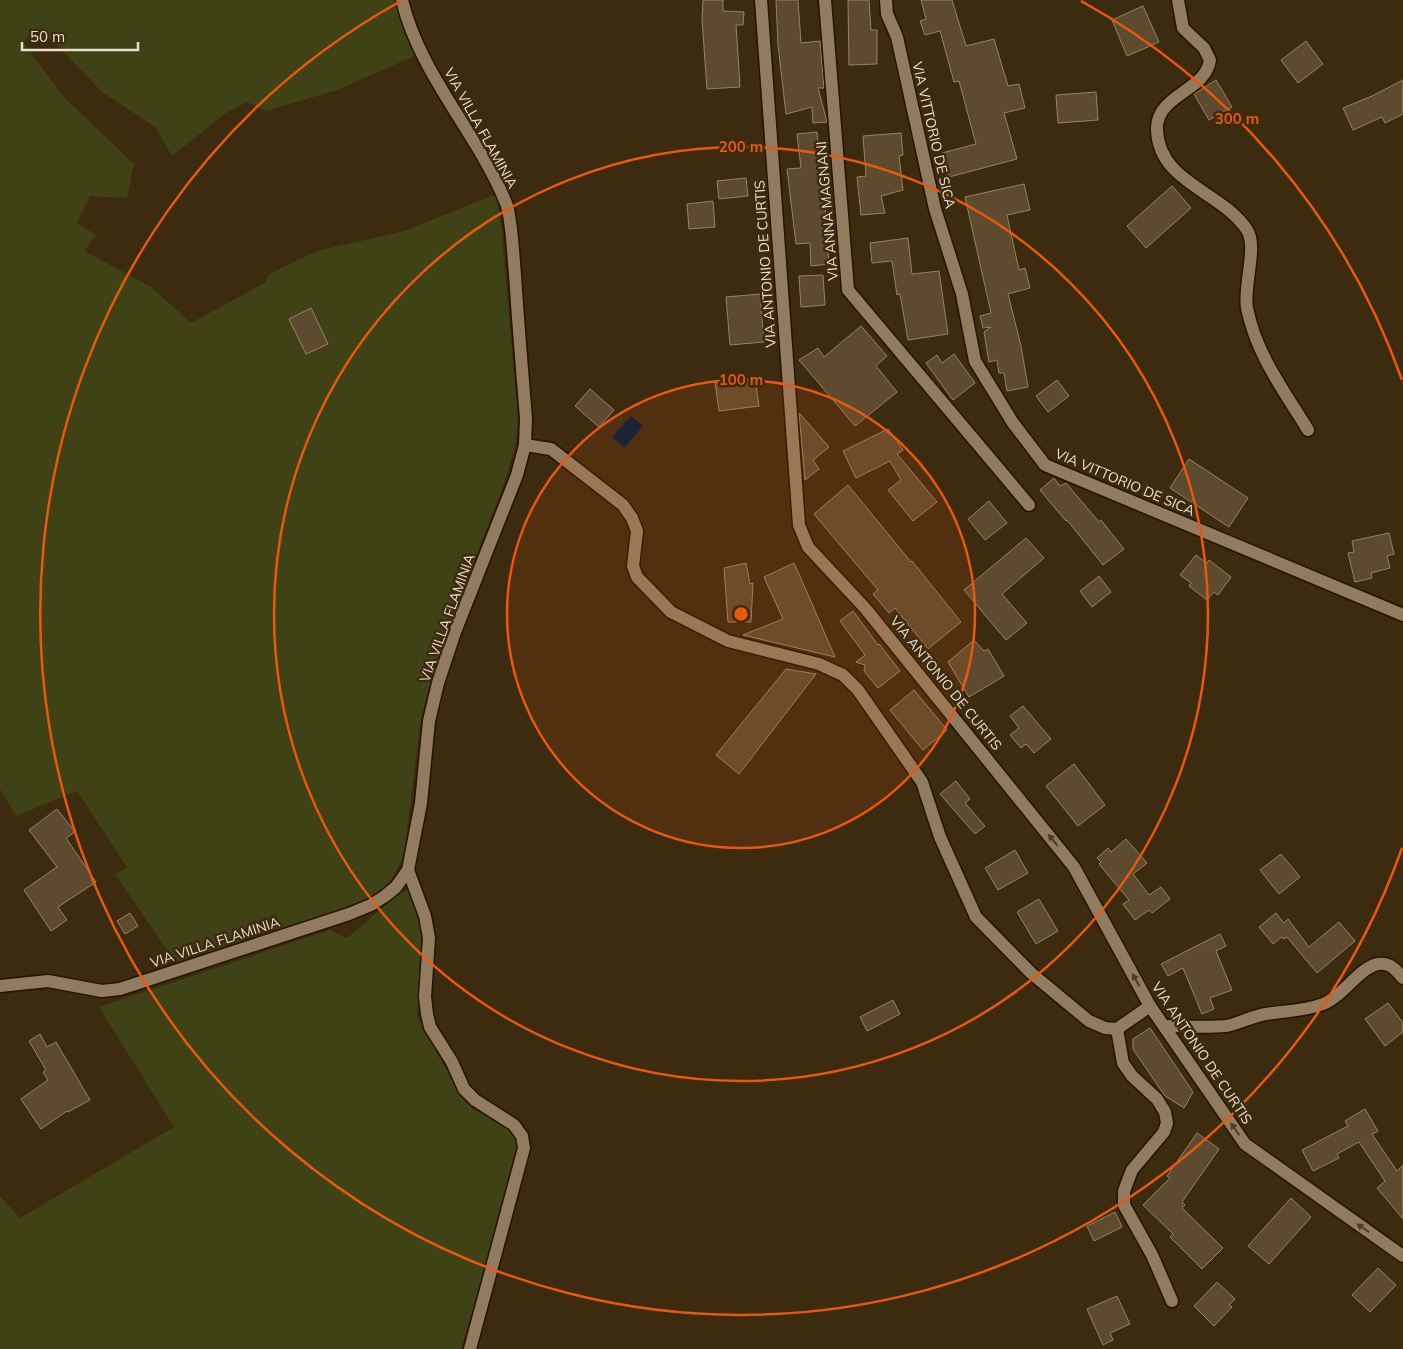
<svg xmlns="http://www.w3.org/2000/svg" width="1403" height="1349" viewBox="0 0 1403 1349" font-family="Mulish,sans-serif">
	<style>
		.green { fill: #3f4215 }
		.water { fill: #001c3f }
		.building { fill: #5e4a2f; stroke: #988265 }
		.lines { fill: none; stroke-linecap: round; stroke-linejoin: round }
		.street-casing { stroke: #241300; stroke-width: 15 }
		.street { stroke: #927c60; stroke-width: 12 }
		.oneway { fill: #4e3b20 }
		.ring { fill: none; stroke: #e8590c; stroke-width: 2.5 }
		.labels { text-anchor: middle; stroke-width: 5; stroke-linejoin: round; paint-order: stroke }
		.street-label { font-size: 14px; fill: #eadecf; stroke: #3d2b10 }
		.centre { fill: #e8590c; stroke: #3d2b10; stroke-width: 2.5 }
		.ring-label { font-size: 15px; text-anchor: middle; font-weight: bold; fill: #e8590c; stroke: #3d2b10; stroke-width: 5; stroke-linejoin: round; paint-order: stroke }
	</style>
	<rect width="100%" height="100%" fill="#3d2b10"/>
	<g class="green">
		<path d="M0,0H397L405,33L417,55L337,90L266,111L247,102L226,113L172,156L155,127L102,92L52,40L29,34L23,42L64,97L134,164L127,198L90,196L77,223L96,235L84,251L150,286L191,323L266,282L269,274L317,251L404,231L496,194L501,224L518,420L515,447L505,481L438,655L421,718L404,855C387,893 377,896 341,912L178,966L115,874L127,867L77,791L16,816L0,789Z"/>
		<polygon points="407,890 410,890 414,898 424,940 417,1015 444,1066 474,1110 499,1120 509,1127 516,1136 518,1148 484,1273 461,1349 0,1349 0,1196 20,1218 174,1127 99,1007 330,930 347,938 399,894"/>
	</g>
	<polygon class="water" points="631,416 643,426 624,448 612,437"/>
	<g class="building">
		<polygon points="703,0 723,0 723,11 744,12 743,25 736,25 740,87 707,89 702,19"/>
		<polygon points="776,0 798,0 801,43 820,41 824,88 818,88 827,122 813,123 812,107 786,114 778,45"/>
		<polygon points="848,0 869,0 871,30 877,30 877,64 849,65"/>
		<polygon points="921,0 952,0 966,46 994,39 1008,86 1019,84 1025,108 1004,113 1017,159 949,177 942,153 976,144 959,81 954,82 940,31 925,35 920,21 926,19"/>
		<polygon points="1143,6 1159,42 1127,56 1112,20"/>
		<polygon points="1306,41 1323,64 1298,83 1281,60"/>
		<polygon points="1216,80 1232,107 1209,120 1194,94"/>
		<polygon points="1403,80 1403,114 1385,123 1382,117 1353,130 1343,108 1372,96"/>
		<polygon points="1096,92 1098,120 1058,123 1056,95"/>
		<polygon points="817,132 825,206 829,264 811,266 810,243 796,244 787,169 801,168 797,134"/>
		<polygon points="901,133 903,155 899,156 903,190 881,196 885,213 861,215 857,177 866,176 863,136"/>
		<polygon points="746,178 748,196 719,199 717,181"/>
		<polygon points="1024,184 1030,210 1007,215 1019,270 1025,268 1030,288 1008,294 1021,346 1028,387 1007,391 1004,373 999,373 997,360 989,362 984,332 991,327 983,328 980,316 991,313 965,197"/>
		<polygon points="1172,186 1191,208 1146,248 1127,226"/>
		<polygon points="713,201 715,227 689,229 687,204"/>
		<polygon points="908,238 912,274 939,271 948,334 908,340 900,294 897,295 892,261 872,263 870,243"/>
		<polygon points="823,275 825,305 801,307 799,276"/>
		<polygon points="760,294 764,342 730,345 726,297"/>
		<polygon points="311,308 328,344 306,354 289,319"/>
		<polygon points="861,326 887,356 876,366 897,392 855,426 799,360 818,348 824,357"/>
		<polygon points="954,354 975,383 953,400 926,363 937,355 942,363"/>
		<polygon points="755,378 759,406 719,411 715,383"/>
		<polygon points="1057,380 1069,396 1048,412 1036,396"/>
		<polygon points="590,389 614,410 599,427 575,406"/>
		<polygon points="799,413 829,447 813,460 819,469 805,480"/>
		<polygon points="888,429 903,450 897,454 937,502 913,521 888,490 901,480 890,461 856,478 843,451"/>
		<polygon points="1189,459 1248,498 1229,527 1170,488"/>
		<polygon points="1054,478 1060,486 1066,483 1099,522 1101,520 1124,549 1103,565 1067,520 1066,521 1040,490"/>
		<polygon points="848,485 911,562 912,561 961,622 928,649 895,608 889,613 873,594 878,590 814,514"/>
		<polygon points="989,501 1007,523 985,540 968,519"/>
		<polygon points="1389,533 1394,554 1387,556 1390,568 1371,573 1372,578 1355,582 1348,553 1354,552 1352,541"/>
		<polygon points="1026,538 1044,558 1002,594 1027,623 1006,640 964,590"/>
		<polygon points="1196,555 1207,563 1209,560 1231,577 1218,595 1214,592 1207,600 1189,586 1191,583 1180,575"/>
		<polygon points="746,563 750,584 753,583 751,622 728,622 724,568"/>
		<polygon points="794,563 806,590 835,657 743,635 783,619 764,577"/>
		<polygon points="1099,576 1111,592 1092,607 1080,591"/>
		<polygon points="853,611 878,645 879,644 900,671 878,688 864,671 865,665 856,662 865,655 840,621"/>
		<polygon points="974,640 984,651 988,649 1004,676 969,697 948,662"/>
		<polygon points="786,669 816,674 739,774 716,755"/>
		<polygon points="914,690 947,730 923,750 890,710"/>
		<polygon points="1023,706 1051,739 1034,753 1026,744 1021,748 1010,735 1019,728 1010,716"/>
		<polygon points="1074,764 1105,805 1078,826 1046,786"/>
		<polygon points="956,781 970,799 965,803 985,826 975,834 940,794"/>
		<polygon points="57,809 75,832 66,838 96,882 58,907 67,920 51,931 24,890 57,867 29,830"/>
		<polygon points="1126,839 1147,863 1133,874 1149,895 1161,887 1170,899 1152,913 1149,910 1135,920 1123,904 1129,900 1099,864 1101,862 1097,858 1108,848 1111,852"/>
		<polygon points="1015,850 1028,873 998,890 985,868"/>
		<polygon points="1281,854 1300,877 1279,894 1260,870"/>
		<polygon points="1039,899 1058,931 1036,944 1017,912"/>
		<polygon points="130,913 138,926 125,934 117,921"/>
		<polygon points="1276,913 1284,923 1288,919 1309,947 1339,922 1355,941 1317,973 1287,937 1284,939 1282,937 1273,944 1259,927"/>
		<polygon points="1220,934 1226,946 1216,951 1232,990 1210,998 1214,1009 1202,1014 1183,968 1168,976 1161,964"/>
		<polygon points="893,1000 900,1014 867,1031 860,1017"/>
		<polygon points="1388,1003 1403,1023 1403,1032 1385,1046 1365,1019"/>
		<polygon points="1150,1028 1193,1092 1184,1108 1165,1096 1133,1049 1133,1039"/>
		<polygon points="40,1034 47,1047 56,1042 90,1100 68,1112 67,1111 41,1129 21,1099 48,1080 43,1072 46,1070 29,1041"/>
		<polygon points="1365,1109 1378,1131 1372,1134 1397,1171 1403,1165 1403,1219 1377,1188 1385,1181 1359,1142 1337,1154 1339,1158 1313,1171 1302,1150 1348,1126 1345,1121"/>
		<polygon points="1197,1133 1219,1149 1182,1202 1185,1205 1182,1208 1223,1248 1202,1269 1170,1237 1173,1234 1143,1205 1170,1178 1167,1176"/>
		<polygon points="1291,1198 1311,1217 1269,1264 1248,1246"/>
		<polygon points="1115,1212 1122,1227 1094,1241 1087,1226"/>
		<polygon points="1378,1268 1396,1285 1370,1312 1352,1295"/>
		<polygon points="1217,1282 1235,1299 1229,1305 1232,1307 1214,1326 1194,1306"/>
		<polygon points="1117,1296 1130,1324 1110,1333 1113,1340 1103,1345 1087,1309"/>
	</g>
	<g class="lines">
		<g class="street-casing">
			<g id="street">
				<polyline points="761,0 799,525 808,547 865,608 1074,867 1150,1006 1245,1144 1403,1256"/>
				<polyline points="825,0 848,290 1029,505"/>
				<polyline points="886,0 887,14 897,37 935,209 962,294 975,361 1013,423 1045,465 1403,615"/>
				<path d="M1178,0L1183,28L1204,48L1210,60C1206,91 1156,95 1157,129C1158,183 1222,191 1247,230C1258,246 1243,287 1247,308C1256,354 1284,391 1308,430"/>
				<polyline points="525,445 551,449 623,505 632,518 637,531 633,566 637,577 671,612 728,641 819,664 843,675 858,690 922,782 940,837 976,917 1031,973 1089,1021 1105,1028 1117,1029 1150,1006"/>
				<polyline points="408,870 425,916 429,938 425,997 427,1014 430,1027 452,1062 464,1089 475,1100 514,1125 522,1136 524,1148 470,1349"/>
				<path d="M0,986L48,981L102,991L120,989L349,914L371,905L385,896L396,887L408,870L421,803L429,721L438,683L455,632L517,475L525,445L526,418C522,370 518,322 515,274C513,256 512,218 506,203C477,132 420,75 402,0"/>
				<path d="M1164,1026C1184,1026 1205,1028 1226,1026C1239,1024 1252,1016 1266,1014C1285,1011 1305,1011 1323,1004C1342,997 1360,967 1378,964C1390,962 1396,970 1403,978"/>
				<polyline points="1117,1029 1123,1063 1132,1076 1157,1099 1165,1112 1167,1123 1164,1132 1132,1170 1124,1191 1124,1205 1152,1255 1172,1301"/>
			</g>
		</g>
		<use href="#street" class="street"/>
	</g>
	<defs><path id="oneway-solid" d="M-6-.8H1V-3.2L6.5 0L1 3.2V.8H-6Z" transform="scale(1.25)"/></defs>
	<g class="oneway">
		<use href="#oneway-solid" transform="translate(1053 840) rotate(-129)"/>
		<use href="#oneway-solid" transform="translate(1136 980) rotate(-119)"/>
		<use href="#oneway-solid" transform="translate(1235 1129) rotate(-125)"/>
		<use href="#oneway-solid" transform="translate(1363 1228) rotate(-145)"/>
	</g>
	<circle cx="741" cy="614" r="234" fill="#e8590c" fill-opacity=".12"/>
	<g class="ring">
		<circle cx="741" cy="614" r="234"/>
		<circle cx="741" cy="614" r="467"/>
		<path d="M1402 848A701 701 0 1 1 401 1M1081 1A701 701 0 0 1 1402 380"/>
	</g>
	<g class="labels">
		<g class="street-label">
			<text transform="translate(481 128) rotate(61)" y="5">VIA VILLA FLAMINIA</text>
			<text transform="translate(934 135) rotate(77)" y="5">VIA VITTORIO DE SICA</text>
			<text transform="translate(827 211) rotate(-95)" y="5">VIA ANNA MAGNANI</text>
			<text transform="translate(765 264) rotate(-94)" y="5">VIA ANTONIO DE CURTIS</text>
			<text transform="translate(1125 482) rotate(23)" y="5">VIA VITTORIO DE SICA</text>
			<text transform="translate(447 618) rotate(-70)" y="5">VIA VILLA FLAMINIA</text>
			<text transform="translate(946 683) rotate(51)" y="5">VIA ANTONIO DE CURTIS</text>
			<text transform="translate(215 942) rotate(-18)" y="5">VIA VILLA FLAMINIA</text>
			<text transform="translate(1202 1053) rotate(56)" y="5">VIA ANTONIO DE CURTIS</text>
		</g>
	</g>
	<circle cx="741" cy="614" r="8" class="centre"/>
	<g class="ring-label">
		<text x="1237" y="124">300 m</text>
		<text x="741" y="152">200 m</text>
		<text x="741" y="385">100 m</text>
	</g>
	<path d="M22 42v8h116v-8" fill="none" stroke="#eadecf" stroke-width="2.5"/>
	<text x="30" y="42" font-size="15" fill="#eadecf" stroke="#3d2b10" stroke-width="4" paint-order="stroke">50 m</text>
</svg>
